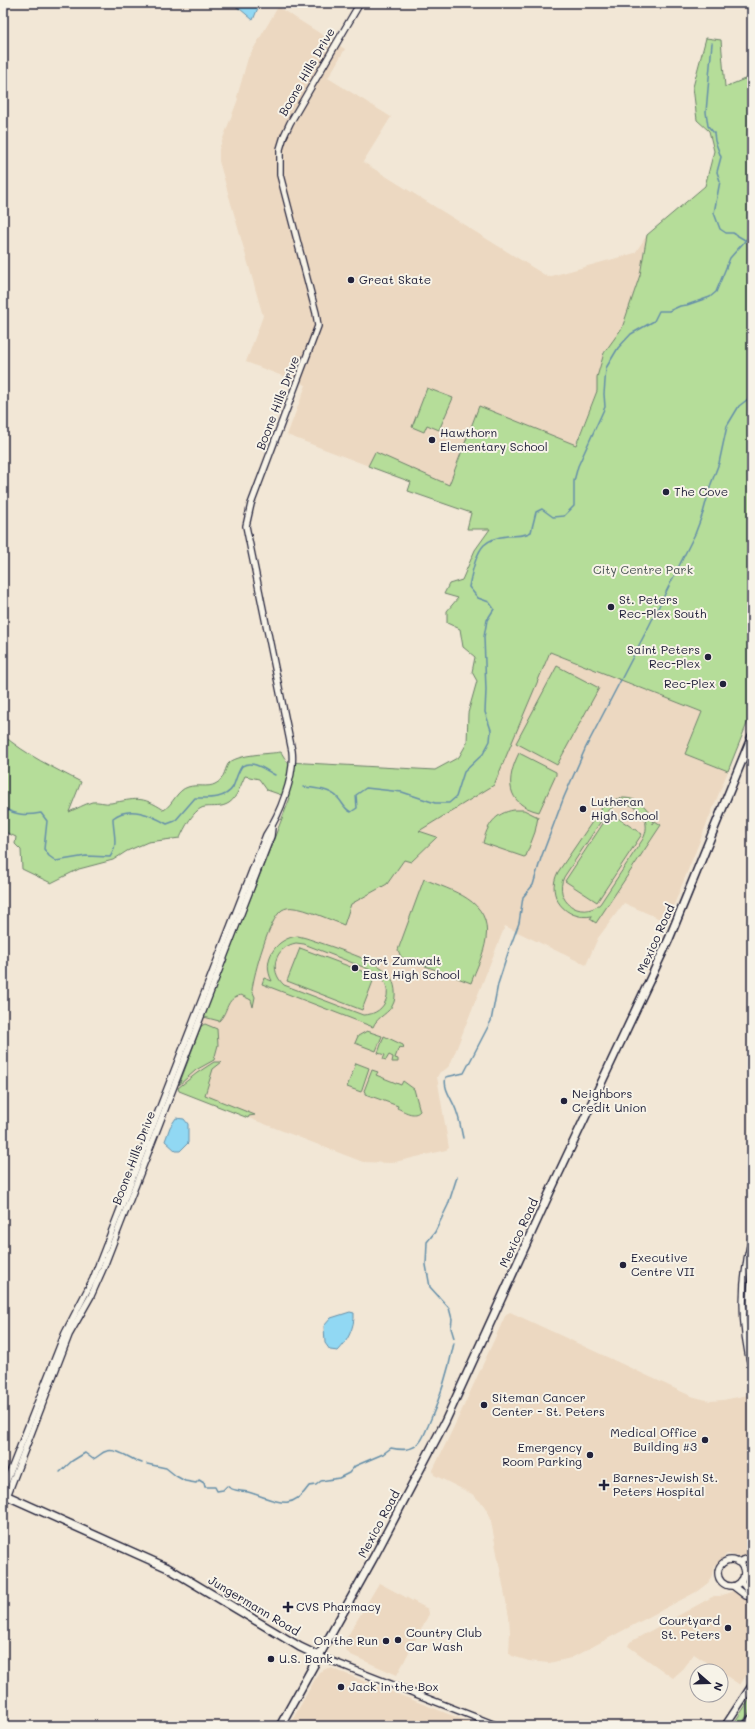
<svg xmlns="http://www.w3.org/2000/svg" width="755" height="1729" viewBox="0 0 755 1729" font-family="Mali,sans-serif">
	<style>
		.built { fill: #ecd8c1 }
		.green { fill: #b5dd99; stroke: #6c806a; fill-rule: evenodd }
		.water { fill: #91d8f3; stroke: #658fa9 }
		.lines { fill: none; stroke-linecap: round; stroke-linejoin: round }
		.stream { stroke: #658fa9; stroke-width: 1.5 }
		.tertiary-casing { stroke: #22223b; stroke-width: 8 }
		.secondary-casing { stroke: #22223b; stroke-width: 9 }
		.primary-casing { stroke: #22223b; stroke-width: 10 }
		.motorway-casing { stroke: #22223b; stroke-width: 11 }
		.tertiary { stroke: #f7f3e8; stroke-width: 5.5 }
		.secondary { stroke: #f7f3e8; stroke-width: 6 }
		.primary { stroke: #f7f3e8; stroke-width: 7 }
		.motorway { stroke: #f7f3e8; stroke-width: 8 }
		.poi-dot { fill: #22223b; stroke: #f7f3e8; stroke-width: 1.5 }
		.labels { text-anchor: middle; stroke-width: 4; stroke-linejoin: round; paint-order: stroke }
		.street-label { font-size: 12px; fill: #22223b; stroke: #f7f3e8 }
		.poi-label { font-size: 12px; fill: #22223b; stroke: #f7f3e8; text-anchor: start }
		.park-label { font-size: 12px; fill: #475152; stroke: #f7f3e8 }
	</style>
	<rect width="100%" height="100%" fill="#f2e7d6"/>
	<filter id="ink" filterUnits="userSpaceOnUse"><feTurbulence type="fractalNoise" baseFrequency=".025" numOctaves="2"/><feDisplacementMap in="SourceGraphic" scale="8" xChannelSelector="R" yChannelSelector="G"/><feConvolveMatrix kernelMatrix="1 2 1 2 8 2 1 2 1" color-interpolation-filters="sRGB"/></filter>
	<g filter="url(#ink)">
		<g class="built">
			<polygon points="278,7 345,49 328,78 391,117 363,162 548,277 635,253 647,235 640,275 622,328 604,353 597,377 597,391 540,531 287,435 306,385 246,362 263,316 219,161 219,149 238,99 237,97 248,58"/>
			<polygon points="550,652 702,712 685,754 728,771 667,922 624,903 598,938 586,965 505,926 450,1065 446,1069 440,1072 437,1077 449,1148 446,1150 391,1163 363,1162 179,1091 178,1087 181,1077 290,798 418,831"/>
			<polygon points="510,1312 691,1396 710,1401 723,1400 748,1395 752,1395 752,1553 740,1557 727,1554 714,1566 712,1575 708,1583 696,1592 571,1658 549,1663 529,1661 512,1656 509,1653 510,1632 509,1617 490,1516 483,1504 472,1494 434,1475 433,1470 461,1412 506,1314"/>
			<polygon points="379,1583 428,1609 429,1614 397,1675 351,1655 346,1651 343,1644"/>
			<polygon points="752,1584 752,1666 740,1685 694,1654 684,1668 673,1678 628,1646 630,1642 714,1596 720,1596"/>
			<polygon points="328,1668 331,1668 479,1726 289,1726 319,1672"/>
		</g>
		<g class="green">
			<path d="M706,38L721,40L725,87L752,76V711L728,771L685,754L702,712L550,652L494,785L419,831L437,837L411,862L404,860L387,884L351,904L344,925C333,921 304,908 294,908C290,907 285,908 282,910C269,919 254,973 252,990L255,997L253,1007L251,1000L241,995C225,999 229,1011 219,1021L204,1017L290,798L267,790L259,779L245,776C241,784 237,798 229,803C221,808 214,806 205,807C194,808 184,829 180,838L148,842L127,851L113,860L79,869L51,883L22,869L21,850L15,844L16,837L3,831V735C26,755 54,768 81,782L69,812C76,809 85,804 92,802C98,801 105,804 111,803C136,799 141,795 164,810C173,804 177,790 188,787C197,784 208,788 215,784C224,780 224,771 228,764C236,754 269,754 281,752L287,762L435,770L459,757L467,743L468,713L477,681L472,672L475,657L463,647L460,629L447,623V611L458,598L444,594L449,584L462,580L475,550L490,529H467L471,513L408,491L411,482L368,466L375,452L449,485L479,406L576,445L597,391V377L604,353L622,328L640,275L647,235L705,186L714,151L709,131L697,120L693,87Z"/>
			<polygon points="427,388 453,398 439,430 427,425 424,432 412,427"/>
			<polygon points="557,666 599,688 557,765 516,743"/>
			<path d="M519,753L556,772V775L539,812C505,804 506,779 519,753Z"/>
			<path d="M623,798C639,798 650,808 653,824L655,821L661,825L596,923L590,919L592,916C566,921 545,896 558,872L603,806L611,800ZM627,804C643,808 651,824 643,839L600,904C580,921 553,900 564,877L607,812L614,806Z"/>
			<path d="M514,810H524L538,817L535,832L526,856L524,857L483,843C487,825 495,813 514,810Z"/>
			<polygon points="610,813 642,834 597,902 565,881"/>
			<path d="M424,879C452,891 492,900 486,939C484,954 476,969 471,983L401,957L398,950Z"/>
			<path d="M298,936L306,938C324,944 374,960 386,971C394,979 397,991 394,1002C390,1014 377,1016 373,1027L262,984L264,978L272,981C261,960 276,938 298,936ZM296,943L304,944L376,972C396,986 388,1015 363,1015L284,985C268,970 275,947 296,943Z"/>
			<polygon points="300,948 375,976 362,1010 287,981"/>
			<polygon points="205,1024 217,1029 218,1045 214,1060 196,1070 179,1085 201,1026"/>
			<polygon points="367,1031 382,1036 376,1051 355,1043 358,1036"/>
			<polygon points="384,1036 403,1045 404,1048 399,1047 395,1058 398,1059 398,1062 392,1062 393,1057 389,1055 386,1060 383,1059 385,1055 378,1053"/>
			<polygon points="214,1062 222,1062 213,1069 205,1095 255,1115 249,1116 248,1118 179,1091 178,1088 197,1073"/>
			<polygon points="356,1063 369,1068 361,1092 347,1087"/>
			<path d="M372,1070L378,1072L376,1075L401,1085L403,1081L414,1089L420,1111C414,1118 404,1111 397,1108L398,1106L365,1094V1092L364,1091Z"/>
			<polygon points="752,1696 752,1708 740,1726 732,1726"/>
		</g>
		<g class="water">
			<polygon points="230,3 260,3 253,20 240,9"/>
			<polygon points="176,1118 184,1119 188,1124 188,1143 180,1151 176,1151 165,1141 170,1127"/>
			<path d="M350,1312L354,1313C355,1327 347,1342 338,1351L330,1350L325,1343L324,1326L331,1318Z"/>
		</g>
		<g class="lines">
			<g class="stream">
				<polyline points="712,43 706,112 708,126 714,133 715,141 721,157 717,172 720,181 714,213 720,229 726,233 733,233 745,240"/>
				<path d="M304,787C314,788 330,789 338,798C343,803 344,809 351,812L357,808L356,795L366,788L402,792L435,803H449L456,797L464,772L483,754L490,741L491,730L485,712L486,690L484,637L487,620L494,609L489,602L478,598L469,587C471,576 476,553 484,545C490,539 499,537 507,536C516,535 523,537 531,532L536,512L542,509L553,517L564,516L574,506V481L578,466L605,407L604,394L606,368L618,348L631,334L654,321L659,311H669L680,306L687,305L710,297L716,292L730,258L752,233"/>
				<path d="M3,808C17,815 25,816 41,813L47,821L44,849L49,856L56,861L86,856L110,857C119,844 113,833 113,818C130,805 151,815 167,824L175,821L195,798C207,798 225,800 233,787C236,780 237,773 242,766C254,760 264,769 275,775"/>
				<path d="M463,1138C461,1130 460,1121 457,1113C454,1101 442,1089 446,1077L464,1073L491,1021L498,984L509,950L519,923L523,897L533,885L541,858L564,797L586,747L649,626L695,534L703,513L711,484L719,463L727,426L739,406L752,396"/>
				<polyline points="454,1338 451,1328 452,1319 449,1308 430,1287 426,1265 427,1242 435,1232 448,1205 457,1177"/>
				<path d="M147,1464L166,1468L176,1476L185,1481L196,1483L199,1480L204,1483L205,1487H215L217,1491L223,1490L227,1486C234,1492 240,1490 248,1492C274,1499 290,1514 309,1486L316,1485L321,1481L339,1478L349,1473L355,1466L383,1454L391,1448C400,1450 409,1451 417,1445C423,1441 425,1432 428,1426C440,1399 448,1372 454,1343"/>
				<path d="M60,1472L72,1461L85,1453L93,1459C99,1457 101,1452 107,1451C117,1448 132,1460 142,1463"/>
			</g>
			<g class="tertiary-casing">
				<g id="tertiary">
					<path d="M752,1237C740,1282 740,1325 752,1370"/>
					<polyline points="752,1270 749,1311 752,1340"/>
					<path d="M3,1490L65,1333L93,1279L266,835C280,814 295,776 292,751L246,526L251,504L318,326L316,313L280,175V149L284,136L290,123L360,3"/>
					<polyline points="7,1496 69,1335 91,1296 103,1269 271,836 272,827"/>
					<circle cx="731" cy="1573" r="13"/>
					<polyline points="737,1562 752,1557"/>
					<polyline points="744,1574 752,1565"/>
					<polyline points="741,1581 752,1596"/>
					<polyline points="733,1586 746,1596 752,1597"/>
					<polyline points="319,1656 498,1726"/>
				</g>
			</g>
			<g class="secondary-casing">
				<polyline id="secondary" points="725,1726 752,1685"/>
			</g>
			<g class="primary-casing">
				<g id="primary">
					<polyline points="3,1494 168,1568 300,1647 319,1656"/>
					<polyline points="280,1726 375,1555 445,1422 549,1194 669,939 752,736"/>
				</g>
			</g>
			<g class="motorway-casing">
				<polyline id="motorway" points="747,1726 752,1719"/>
			</g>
			<use href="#tertiary" class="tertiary"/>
			<use href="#secondary" class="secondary"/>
			<use href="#primary" class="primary"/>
			<use href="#motorway" class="motorway"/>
		</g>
	</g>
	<g class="poi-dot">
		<circle cx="351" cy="280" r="4"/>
		<circle cx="432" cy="440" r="4"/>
		<circle cx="666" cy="492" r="4"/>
		<circle cx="611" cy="607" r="4"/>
		<circle cx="708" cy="657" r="4"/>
		<circle cx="723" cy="684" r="4"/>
		<circle cx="583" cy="809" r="4"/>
		<circle cx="355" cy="968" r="4"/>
		<circle cx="564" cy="1101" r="4"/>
		<circle cx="623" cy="1265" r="4"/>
		<circle cx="484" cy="1405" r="4"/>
		<circle cx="705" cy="1440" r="4"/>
		<circle cx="590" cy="1455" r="4"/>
		<path d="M602 1479h4v4h4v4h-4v4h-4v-4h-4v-4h4z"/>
		<path d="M286 1601h4v4h4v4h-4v4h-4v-4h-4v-4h4z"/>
		<circle cx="728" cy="1628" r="4"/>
		<circle cx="398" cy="1640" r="4"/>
		<circle cx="386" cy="1641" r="4"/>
		<circle cx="271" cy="1659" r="4"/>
		<circle cx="341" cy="1687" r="4"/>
	</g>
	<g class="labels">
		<g class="street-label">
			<text transform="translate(307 72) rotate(-60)" y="4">Boone Hills Drive</text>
			<text transform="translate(278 403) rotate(-69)" y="4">Boone Hills Drive</text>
			<text transform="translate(656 939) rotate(-66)" y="4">Mexico Road</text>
			<text transform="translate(134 1158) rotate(-69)" y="4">Boone Hills Drive</text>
			<text transform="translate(519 1233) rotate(-65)" y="4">Mexico Road</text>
			<text transform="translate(379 1524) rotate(-62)" y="4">Mexico Road</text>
			<text transform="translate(254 1606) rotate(31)" y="4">Jungermann Road</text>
		</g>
		<g class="poi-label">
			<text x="359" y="284">Great Skate</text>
			<text x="440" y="437">Hawthorn<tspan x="440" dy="14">Elementary School</tspan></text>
			<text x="674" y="496">The Cove</text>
			<text x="619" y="604">St. Peters<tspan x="619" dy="14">Rec-Plex South</tspan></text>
			<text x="700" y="654" text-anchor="end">Saint Peters<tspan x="700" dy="14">Rec-Plex</tspan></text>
			<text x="715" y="688" text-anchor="end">Rec-Plex</text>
			<text x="591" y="806">Lutheran<tspan x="591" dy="14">High School</tspan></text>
			<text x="363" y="965">Fort Zumwalt<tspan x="363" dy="14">East High School</tspan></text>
			<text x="572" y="1098">Neighbors<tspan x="572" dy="14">Credit Union</tspan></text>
			<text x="631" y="1262">Executive<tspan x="631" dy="14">Centre VII</tspan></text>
			<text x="492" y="1402">Siteman Cancer<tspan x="492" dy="14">Center - St. Peters</tspan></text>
			<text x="697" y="1437" text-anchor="end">Medical Office<tspan x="697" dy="14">Building #3</tspan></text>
			<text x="582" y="1452" text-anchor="end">Emergency<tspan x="582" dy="14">Room Parking</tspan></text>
			<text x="613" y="1482">Barnes-Jewish St.<tspan x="613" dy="14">Peters Hospital</tspan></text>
			<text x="296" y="1611">CVS Pharmacy</text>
			<text x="720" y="1625" text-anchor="end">Courtyard<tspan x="720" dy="14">St. Peters</tspan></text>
			<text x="406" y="1637">Country Club<tspan x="406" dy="14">Car Wash</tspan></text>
			<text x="378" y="1645" text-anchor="end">On the Run</text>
			<text x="279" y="1663">U.S. Bank</text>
			<text x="349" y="1691">Jack in the Box</text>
		</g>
		<g class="park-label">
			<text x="643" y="574">City Centre Park</text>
		</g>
	</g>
	<rect width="755" height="1729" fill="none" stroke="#f7f3e8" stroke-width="16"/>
	<rect x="8" y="8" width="739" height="1713" fill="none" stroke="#22223b" stroke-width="1.5" filter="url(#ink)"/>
	<g transform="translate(709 1683) rotate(110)"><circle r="19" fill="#f7f3e8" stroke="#a29fa3"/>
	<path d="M0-3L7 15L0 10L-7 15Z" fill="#22223b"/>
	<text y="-6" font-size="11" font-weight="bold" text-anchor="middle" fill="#22223b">N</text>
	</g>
</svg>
